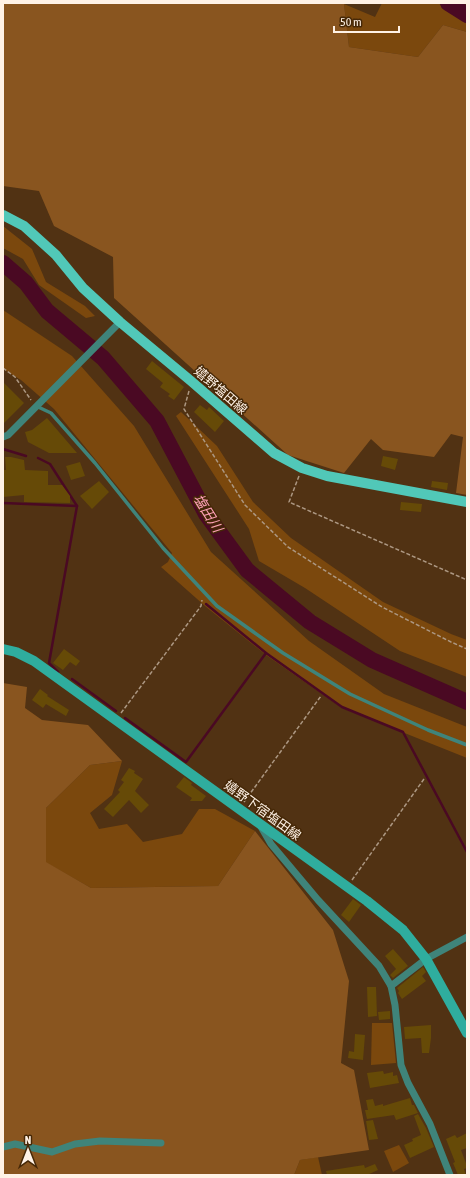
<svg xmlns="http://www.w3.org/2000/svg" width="470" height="1178" viewBox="0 0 470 1178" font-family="'Asap Condensed','Noto Sans JP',sans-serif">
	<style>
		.green { fill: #7b480d }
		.forest { fill: #89551f }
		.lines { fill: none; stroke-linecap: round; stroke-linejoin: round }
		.stream { stroke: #4a0923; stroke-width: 2.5 }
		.river { stroke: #4a0923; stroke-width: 16 }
		.building { fill: #664a07 }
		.path { stroke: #ac9782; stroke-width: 1.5; stroke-dasharray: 4 2; stroke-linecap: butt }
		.lane { stroke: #3f847a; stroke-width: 3.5 }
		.street { stroke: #3f847a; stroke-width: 7 }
		.secondary { stroke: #2fad9e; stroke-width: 10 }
		.primary { stroke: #51c8b8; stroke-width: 10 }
		.labels { text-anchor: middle; stroke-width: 3; stroke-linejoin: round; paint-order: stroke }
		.street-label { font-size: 13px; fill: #fff2e6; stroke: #462807 }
		.water-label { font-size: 14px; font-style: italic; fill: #fea0b8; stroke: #462807 }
	</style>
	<rect width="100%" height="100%" fill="#513213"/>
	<g class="green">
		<polygon points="382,3 438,3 467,24 467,32 443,25 418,57 349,47 344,4 375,17"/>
		<polygon points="3,226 32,249 46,282 85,306 95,316 86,318 39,285 23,259 3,248"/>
		<polygon points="3,310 72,356 134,426 211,552 309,641 384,694 467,727 467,758 342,708 266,655 205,606 161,567 168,562 172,553 54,409 21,380 3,369"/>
		<polygon points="181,412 217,446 253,502 291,538 383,602 451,634 467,640 467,677 400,651 305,588 259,561 249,529 176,416"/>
		<polygon points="122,761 112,795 90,813 99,829 127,824 143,842 182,834 199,809 215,809 255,831 218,886 91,888 45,862 46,808 90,765"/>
		<polygon points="372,1023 392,1023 396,1063 371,1065"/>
		<polygon points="399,1145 409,1163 393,1172 384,1151"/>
		<polygon points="318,1157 322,1175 294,1175 300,1160"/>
	</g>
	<g class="forest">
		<polygon points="3,3 342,3 344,4 349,47 418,57 443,25 467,32 467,495 456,493 463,437 451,434 434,457 383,450 371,439 344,473 288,455 114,298 113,257 54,226 39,191 3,186"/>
		<polygon points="3,683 27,687 25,708 42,720 88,725 122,761 90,765 46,808 46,862 91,888 218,886 255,831 333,930 349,981 341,1063 354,1070 369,1150 300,1160 294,1175 3,1175"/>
	</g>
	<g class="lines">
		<g class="stream">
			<polyline points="3,449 26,456"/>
			<polyline points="38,458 50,464 77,506"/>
			<polyline points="3,503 77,506 49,663 58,672"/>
			<polyline points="206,604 266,653"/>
			<polyline points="72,679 116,711"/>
			<polyline points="125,718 186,762 266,653 342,707 403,732 467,852"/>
		</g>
		<g class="river">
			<polyline points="448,3 467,15"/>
			<polyline points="3,263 26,283 47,311 103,358 157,421 206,514 247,570 310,622 372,660 467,702"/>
		</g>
	</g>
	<g class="building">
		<polygon points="152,361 184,387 174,400 168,396 170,394 160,387 163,383 146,369"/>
		<polygon points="3,382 24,403 3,424"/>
		<polygon points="200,405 207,410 209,407 224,421 215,432 194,412"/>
		<polygon points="47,418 77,453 49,453 28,442 25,432 32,430"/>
		<polygon points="383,456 398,459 395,470 381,466"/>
		<polygon points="5,457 11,457 24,460 25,470 48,471 48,485 62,485 70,496 70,503 24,502 24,495 3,497 3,470 6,470"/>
		<polygon points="80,462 85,476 71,480 66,466"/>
		<polygon points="99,481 109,492 92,509 80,496"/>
		<polygon points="432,481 448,483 447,490 431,487"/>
		<polygon points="401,502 422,504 421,512 400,510"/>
		<polygon points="64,649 80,661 76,666 70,662 63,670 53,663"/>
		<polygon points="40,689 48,695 47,696 69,710 66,716 46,704 43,708 32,700"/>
		<polygon points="129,768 135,771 134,773 143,779 135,791 149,805 141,813 129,800 113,817 104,809 120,792 118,790 124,782 121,780"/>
		<polygon points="184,777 192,783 191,785 206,796 202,801 190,801 192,798 176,787"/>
		<polygon points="353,899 361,905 349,922 341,915"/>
		<polygon points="393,949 408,966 393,978 390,975 396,969 385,956"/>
		<polygon points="423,967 426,972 422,976 426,981 402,999 398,993 399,991 397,988"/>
		<polygon points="367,987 376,987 377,1016 368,1017"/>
		<polygon points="390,1011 390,1019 379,1020 378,1012"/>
		<polygon points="431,1025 431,1038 429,1053 422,1053 421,1038 405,1039 404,1027"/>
		<polygon points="355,1034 365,1035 363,1060 348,1058 349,1051 354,1052"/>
		<polygon points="383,1071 384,1074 393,1072 393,1076 397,1075 399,1083 370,1088 367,1073"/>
		<polygon points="410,1098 412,1105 414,1105 418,1113 396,1120 394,1115 367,1119 365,1110 368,1110 366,1100 373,1099 375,1106 383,1104 383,1106"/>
		<polygon points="418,1114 426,1128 434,1147 410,1158 404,1145 413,1141 412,1139 421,1135 414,1116"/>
		<polygon points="373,1120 378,1139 369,1140 366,1121"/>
		<polygon points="467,1133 467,1148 461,1150 467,1166 467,1168 464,1169 466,1175 458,1175 453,1163 455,1162 446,1139 455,1135 457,1138"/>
		<polygon points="375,1164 378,1170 367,1175 327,1175 326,1171 364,1165 365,1168"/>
	</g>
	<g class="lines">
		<g class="path">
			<polyline points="3,368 15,377 31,400"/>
			<polyline points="189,391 184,409 245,505 288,547 382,607 451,642 467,649"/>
			<polyline points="299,476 289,502 467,580"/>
			<polyline points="121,713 201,606 202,600"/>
			<polyline points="244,802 321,696"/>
			<polyline points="352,880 424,779"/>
		</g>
		<polyline class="lane" points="36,406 51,413 95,463 163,548 217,606 283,653 350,694 428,730 467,745"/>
		<g class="street">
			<polyline points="3,437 8,435 120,322"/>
			<polyline points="260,825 271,844 318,900 379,966 391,986 395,1005 401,1065 408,1083 430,1124 450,1175"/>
			<polyline points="391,986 426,959 467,937"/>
			<polyline points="3,1147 15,1144 52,1152 75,1144 100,1141 161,1143"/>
		</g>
		<polyline class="secondary" points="3,649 16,652 34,661 367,901 403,930 426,959 467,1033"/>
		<polyline class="primary" points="3,215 24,226 56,255 83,288 120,322 191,381 274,453 302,468 327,476 467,502"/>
	</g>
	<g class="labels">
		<g class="street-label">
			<text transform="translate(221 390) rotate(41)" y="5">嬉野塩田線</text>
			<text transform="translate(263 810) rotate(36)" y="5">嬉野下宿塩田線</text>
		</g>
		<g class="water-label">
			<text transform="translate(208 513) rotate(58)" y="5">塩田川</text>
		</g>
	</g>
	<rect width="470" height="1178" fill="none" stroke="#fff2e6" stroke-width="8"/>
	<g transform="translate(28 1150)" stroke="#462807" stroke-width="3" paint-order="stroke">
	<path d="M0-3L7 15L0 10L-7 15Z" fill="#fff2e6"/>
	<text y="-6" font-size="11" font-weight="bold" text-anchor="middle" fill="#fff2e6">N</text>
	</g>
	<path d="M334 26v6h65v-6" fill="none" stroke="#fff2e6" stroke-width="2"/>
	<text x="340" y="26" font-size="12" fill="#fff2e6" stroke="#462807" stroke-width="3" paint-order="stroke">50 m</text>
</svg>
